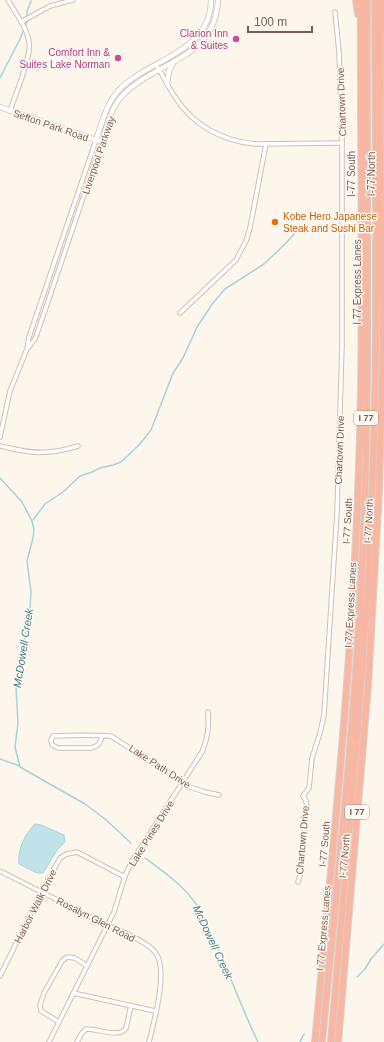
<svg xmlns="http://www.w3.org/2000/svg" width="384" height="1042" viewBox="0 0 384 1042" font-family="Arial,sans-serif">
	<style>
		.water { fill: #bfe3e8; stroke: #a5d3da }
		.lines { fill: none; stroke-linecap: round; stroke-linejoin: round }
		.stream { stroke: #a5d3da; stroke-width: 1.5 }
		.minor-casing { stroke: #d1beb0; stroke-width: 5.5 }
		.tertiary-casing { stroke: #d1beb0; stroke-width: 6 }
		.motorway-casing { stroke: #dad1cd; stroke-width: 8 }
		.minor { stroke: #fff; stroke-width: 3.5 }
		.tertiary { stroke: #fff; stroke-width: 4.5 }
		.motorway { stroke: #f7b7a3; stroke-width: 6 }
		.hotel-dot { fill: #d1479c; stroke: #fffaf3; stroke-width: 1.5 }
		.food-dot { fill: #e8710a; stroke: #fffaf3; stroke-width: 1.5 }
		.labels { text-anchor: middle; stroke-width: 3; stroke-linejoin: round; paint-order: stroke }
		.shield { fill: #fffaf3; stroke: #a28b7f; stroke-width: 1 }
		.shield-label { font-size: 9px; font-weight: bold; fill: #7a5c4d }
		.hotel-label { font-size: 10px; fill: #b23c85; stroke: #fffaf3; text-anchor: end }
		.street-label { font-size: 10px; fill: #7a5c4d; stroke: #fffaf3 }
		.food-label { font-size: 10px; fill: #c56008; stroke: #fffaf3; text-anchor: start }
		.water-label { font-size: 11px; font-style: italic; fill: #437c86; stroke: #fffaf3 }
	</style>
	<rect width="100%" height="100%" fill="#fdf6ec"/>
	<path class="water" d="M35,824L41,825L64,835L65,842L57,850L43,873H37L19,864C17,850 25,834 35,824Z"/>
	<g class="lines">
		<g class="stream">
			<polyline points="0,78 19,41 27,22 27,12 31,1"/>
			<polyline points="0,478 22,502 32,521 34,530 33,538 27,561 31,592 30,609 16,688 18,723 15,747 20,767 85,804 105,819 131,843"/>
			<polyline points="33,520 45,504 63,492 80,476 92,472 100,468 113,465 121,462 139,445 151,430 173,373 183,358 197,327 213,303 225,289 264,264 286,243 295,233 298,228"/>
			<polyline points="0,759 20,766"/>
			<path d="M145,858C164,872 183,885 197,905C221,948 236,997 258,1042"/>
			<polyline points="357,977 365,969 371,959 384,944"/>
			<polyline points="300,1042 304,1034"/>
		</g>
		<g class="minor-casing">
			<g id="minor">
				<path d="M8,0C15,13 27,27 29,42C32,56 15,95 10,111"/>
				<polyline points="21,22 50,6 73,0"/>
				<path d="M156,65C163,75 168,87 175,97C193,125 222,141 255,144L342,143"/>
				<polyline points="180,313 236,260 246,241 250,228 266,144"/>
				<polyline points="28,348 35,339 40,325 102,142"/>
				<polyline points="0,437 10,391 27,349 29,337 96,140"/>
				<path d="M0,446C15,449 31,454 47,452C57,452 68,449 78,446"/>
				<path d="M102,736C101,742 98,747 91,748H58L52,745L51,740L53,736C72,735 92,735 111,736L190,787L205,792L219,795"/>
				<path d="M0,871L107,925C121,931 146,941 155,952C169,968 154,1022 149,1042"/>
				<polyline points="298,882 301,872 307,807 306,801 303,796 309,788 312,758 320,733 324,715 337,512 342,345 342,130 339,52 335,12"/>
				<polyline points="0,976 42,891 60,858 67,854 77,852 125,877"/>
				<polyline points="73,993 155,1011"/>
				<polyline points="59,1022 41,1011 40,1005 44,993 62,961 67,957 75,958 87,966"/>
				<path d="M49,1042L114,912L125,876L132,861L202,752C208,737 209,728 208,712"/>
				<path d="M77,1042L82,1033L86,1029C95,1028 121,1039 126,1028C128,1021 129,1013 131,1006"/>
			</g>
		</g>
		<g class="tertiary-casing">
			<g id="tertiary">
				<polyline points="167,84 169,71 173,63"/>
				<path d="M0,107L102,142C107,126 111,107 123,95C157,60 215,60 218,0"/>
				<path d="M96,140C102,123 106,104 119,90C148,59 211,53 211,0"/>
			</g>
		</g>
		<g class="motorway-casing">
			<g id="motorway">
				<polyline points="356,0 358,14"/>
				<path d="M315,1042C332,859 351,677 358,493C365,329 360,164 361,0"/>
				<path d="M322,1042C337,884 355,725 362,566C371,378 366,189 367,0"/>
				<path d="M331,1042C346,859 365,676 372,493C379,329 375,164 375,0"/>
				<polyline points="338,1042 368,685 379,491 383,344 380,159 381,0"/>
			</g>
		</g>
		<use href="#minor" class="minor"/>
		<use href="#tertiary" class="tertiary"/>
		<use href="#motorway" class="motorway"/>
	</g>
	<g class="hotel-dot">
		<circle cx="236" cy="39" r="4"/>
		<circle cx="118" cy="58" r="4"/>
	</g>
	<circle class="food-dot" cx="275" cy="222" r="4"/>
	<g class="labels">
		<g class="shield">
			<rect x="354" y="411" width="24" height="14" rx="3"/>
			<rect x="345" y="805" width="24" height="14" rx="3"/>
		</g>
		<g class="shield-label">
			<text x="366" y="421">I 77</text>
			<text x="357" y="815">I 77</text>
		</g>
		<g class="hotel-label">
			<text x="228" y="37">Clarion Inn<tspan x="228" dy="12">&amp; Suites</tspan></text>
			<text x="110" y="56">Comfort Inn &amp;<tspan x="110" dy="12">Suites Lake Norman</tspan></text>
		</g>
		<g class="street-label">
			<text transform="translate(341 102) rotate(-92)" y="4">Chartown Drive</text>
			<text transform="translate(51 125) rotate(19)" y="4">Sefton Park Road</text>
			<text transform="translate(98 155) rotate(-71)" y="4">Liverpool Parkway</text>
			<text transform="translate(351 174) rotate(-90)" y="4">I-77 South</text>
			<text transform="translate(371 174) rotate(-90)" y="4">I-77 North</text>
			<text transform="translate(357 282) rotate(-90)" y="4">I 77 Express Lanes</text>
			<text transform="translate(339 450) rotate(-88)" y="4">Chartown Drive</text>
			<text transform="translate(347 521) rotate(-87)" y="4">I-77 South</text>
			<text transform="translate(368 521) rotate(-87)" y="4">I-77 North</text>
			<text transform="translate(350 605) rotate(-87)" y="4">I 77 Express Lanes</text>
			<text transform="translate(160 766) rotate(33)" y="4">Lake Path Drive</text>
			<text transform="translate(151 833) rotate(-58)" y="4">Lake Pines Drive</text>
			<text transform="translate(302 840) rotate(-85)" y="4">Chartown Drive</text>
			<text transform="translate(324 844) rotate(-85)" y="4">I-77 South</text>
			<text transform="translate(344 856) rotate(-85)" y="4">I-77 North</text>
			<text transform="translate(35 906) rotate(-63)" y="4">Harbor Walk Drive</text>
			<text transform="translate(96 919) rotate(27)" y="4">Rosalyn Glen Road</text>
			<text transform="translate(323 928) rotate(-85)" y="4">I 77 Express Lanes</text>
		</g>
		<g class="food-label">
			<text x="283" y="220">Kobe Hero Japanese<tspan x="283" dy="12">Steak and Sushi Bar</tspan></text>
		</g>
		<g class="water-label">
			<text transform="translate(23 648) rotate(-81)" y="4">McDowell Creek</text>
			<text transform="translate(213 942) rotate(65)" y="4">McDowell Creek</text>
		</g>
	</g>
	<path d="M248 26v6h64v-6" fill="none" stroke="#7a5c4d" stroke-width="2"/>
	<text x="254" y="26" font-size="12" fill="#7a5c4d" stroke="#fffaf3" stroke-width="3" paint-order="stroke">100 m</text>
</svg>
